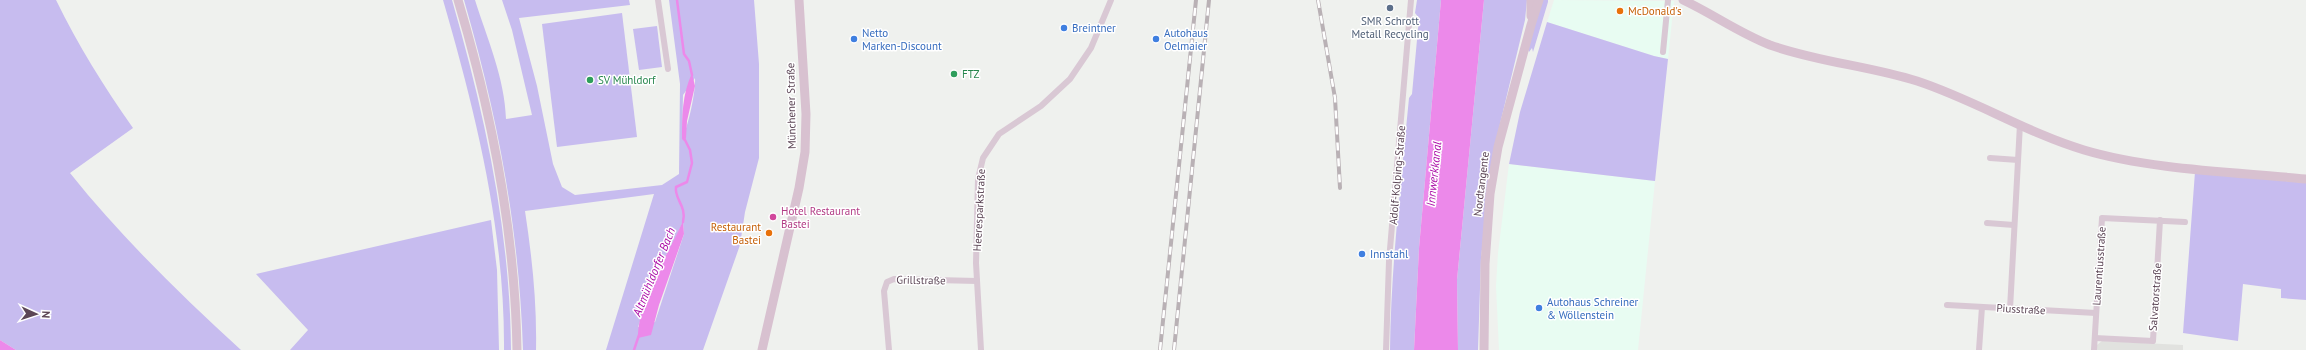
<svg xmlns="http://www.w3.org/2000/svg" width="2306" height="350" viewBox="0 0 2306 350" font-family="'PT Sans',sans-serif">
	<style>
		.commercial { fill: #e8fcf2 }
		.education { fill: #e1e2df }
		.green { fill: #c7bcef; fill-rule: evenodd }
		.water { fill: #ec89ea }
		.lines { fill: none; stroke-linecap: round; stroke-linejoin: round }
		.stream { stroke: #ec89ea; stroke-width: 2.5 }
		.street { stroke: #d9c8d4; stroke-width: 6 }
		.secondary { stroke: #d8c1d0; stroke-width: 9 }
		.rail-casing { stroke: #b9b1b5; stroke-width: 4 }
		.rail { stroke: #fff; stroke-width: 2.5; stroke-dasharray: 8; stroke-linecap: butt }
		.service-dot { fill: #5c6f8a; stroke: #fff; stroke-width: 1.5 }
		.food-dot { fill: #e8710a; stroke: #fff; stroke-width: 1.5 }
		.shop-dot { fill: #3f7fe0; stroke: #fff; stroke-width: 1.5 }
		.leisure-dot { fill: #2e9e5b; stroke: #fff; stroke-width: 1.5 }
		.hotel-dot { fill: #d1479c; stroke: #fff; stroke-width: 1.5 }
		.labels { text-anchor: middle; stroke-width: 3; stroke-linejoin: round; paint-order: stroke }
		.food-label { font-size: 11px; fill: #c56008; stroke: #fff; text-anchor: start }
		.service-label { font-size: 11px; fill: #4e5e75; stroke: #fff }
		.shop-label { font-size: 11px; fill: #366cbe; stroke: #fff; text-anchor: start }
		.leisure-label { font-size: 11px; fill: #27864d; stroke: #fff; text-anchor: start }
		.street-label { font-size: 11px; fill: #5c4656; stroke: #fff }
		.hotel-label { font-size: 11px; fill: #b23c85; stroke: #fff; text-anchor: start }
		.water-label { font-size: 12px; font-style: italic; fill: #aa0ba6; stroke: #fff }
	</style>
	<rect width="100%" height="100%" fill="#eff1ee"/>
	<g class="commercial">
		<polygon points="1554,0 1674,1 1668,59 1654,56 1547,22"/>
		<polygon points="1509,164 1655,181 1638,350 1499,350 1496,286 1498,253"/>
	</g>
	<polygon class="education" points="2102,341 2183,345 2183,350 2097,350 2097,345"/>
	<g class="green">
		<path d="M0,0H56C78,45 104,87 133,128L70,173C121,237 180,294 241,350H16L0,340Z"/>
		<path d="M443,0H452C485,115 510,230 511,350H504C505,231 476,114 443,0Z"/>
		<path d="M464,0H475C487,38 505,79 506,119L532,115L512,30L502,0H629L630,5L519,18L537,86L553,164L562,187L575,195L662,185L679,174L680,84L669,0H754L759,64V158L745,212L740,245L703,350H606L654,194L525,211C532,257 537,303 536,350H523C519,227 498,118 464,0ZM695,78C696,92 688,127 682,139L683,95ZM683,222L684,234L655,322L638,327L660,265L672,245Z"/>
		<path d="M1417,0H1441L1419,248L1414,350H1390C1391,266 1401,182 1409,98L1412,94L1419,18L1415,13Z"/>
		<polygon points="1484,0 1527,0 1525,20 1494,149 1481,258 1478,350 1458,350 1457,280"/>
		<polygon points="1542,0 1548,0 1548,2 1533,52 1532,48 1529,52 1528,49"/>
		<polygon points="622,13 637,137 557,147 542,24"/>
		<polygon points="1547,22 1654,56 1668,59 1655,181 1509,164 1520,112"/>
		<polygon points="657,26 662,67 639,70 633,29"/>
		<polygon points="2195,172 2306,183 2306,300 2281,298 2281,289 2243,284 2238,341 2183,333"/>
		<polygon points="491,220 497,270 499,350 290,350 308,330 256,274"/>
	</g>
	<g class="water">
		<polygon points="1441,0 1484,0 1457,280 1458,350 1414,350 1419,248"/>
		<path d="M692,73L695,86L687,121L686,138L684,141L682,139C682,116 682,95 692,73Z"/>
		<path d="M683,221L684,234L659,305L651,335L638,338C638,299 668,255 683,221Z"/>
		<polygon points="0,340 16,350 0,350"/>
	</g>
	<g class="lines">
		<g class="stream">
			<polyline points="677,0 684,54 689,61 692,75"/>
			<path d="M683,222C687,206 674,199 676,187L687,182L692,163L690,150L684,138"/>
			<polyline points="634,350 639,335"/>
		</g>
		<g class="street">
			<polyline points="658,0 668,69"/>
			<polyline points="1663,52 1668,0"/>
			<polyline points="1990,158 2018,160"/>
			<polyline points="1987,223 2014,225"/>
			<polyline points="1947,305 2096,313"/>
			<polyline points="2010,309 2020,124"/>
			<polyline points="2095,338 2153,341 2160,220"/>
			<polyline points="889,350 884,291 887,282 894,279 977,281"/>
			<polyline points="981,350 976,263 978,179 983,158 999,134 1041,106 1070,79 1091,48 1111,0"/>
			<polyline points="1386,350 1389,261 1411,0"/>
			<polyline points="1979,350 1982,307"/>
			<polyline points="2094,350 2102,218 2185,222"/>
		</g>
		<g class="secondary">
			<path d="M458,0C492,114 515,231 517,350"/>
			<path d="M1683,0C1713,14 1739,33 1770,45C1818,62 1869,66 1917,81C1975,100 2027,133 2084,150C2151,170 2236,172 2306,179"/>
			<polyline points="1531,16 1531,0"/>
			<polyline points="762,350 799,188 805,152 806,114 799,0"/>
			<polyline points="1484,350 1485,264 1490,194 1498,147 1531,25 1539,0"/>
		</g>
		<g class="rail-casing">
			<g id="rail">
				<polyline points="1318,0 1335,98 1340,188"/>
				<polyline points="1160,350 1196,0"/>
				<polyline points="1174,350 1209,0"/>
			</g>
		</g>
		<use href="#rail" class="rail"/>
	</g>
	<circle class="service-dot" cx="1390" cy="8" r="4"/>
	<g class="food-dot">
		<circle cx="1620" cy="11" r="4"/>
		<circle cx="769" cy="233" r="4"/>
	</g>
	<g class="shop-dot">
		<circle cx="1064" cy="28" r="4"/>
		<circle cx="854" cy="39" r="4"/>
		<circle cx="1156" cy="39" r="4"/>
		<circle cx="1362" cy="254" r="4"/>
		<circle cx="1539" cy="308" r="4"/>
	</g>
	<g class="leisure-dot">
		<circle cx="954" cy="74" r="4"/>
		<circle cx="590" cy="80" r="4"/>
	</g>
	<circle class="hotel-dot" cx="773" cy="217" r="4"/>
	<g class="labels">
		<g class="food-label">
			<text x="1628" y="15">McDonald's</text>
			<text x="761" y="231" text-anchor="end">Restaurant<tspan x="761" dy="13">Bastei</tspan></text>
		</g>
		<g class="service-label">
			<text x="1390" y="25">SMR Schrott<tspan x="1390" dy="13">Metall Recycling</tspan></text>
		</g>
		<g class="shop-label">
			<text x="1072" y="32">Breintner</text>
			<text x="862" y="37">Netto<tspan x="862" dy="13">Marken-Discount</tspan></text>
			<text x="1164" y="37">Autohaus<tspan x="1164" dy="13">Oelmaier</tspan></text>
			<text x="1370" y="258">Innstahl</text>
			<text x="1547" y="306">Autohaus Schreiner<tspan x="1547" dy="13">&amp; Wöllenstein</tspan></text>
		</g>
		<g class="leisure-label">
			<text x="962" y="78">FTZ</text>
			<text x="598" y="84">SV Mühldorf</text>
		</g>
		<g class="street-label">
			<text transform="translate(791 106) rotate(-91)" y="4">Münchener Straße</text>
			<text transform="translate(1397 175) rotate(-85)" y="4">Adolf-Kolping-Straße</text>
			<text transform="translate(1481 184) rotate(-83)" y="4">Nordtangente</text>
			<text transform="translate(979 210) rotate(-87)" y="4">Heeresparkstraße</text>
			<text transform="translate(2099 266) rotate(-86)" y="4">Laurentiusstraße</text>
			<text transform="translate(921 280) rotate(1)" y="4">Grillstraße</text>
			<text transform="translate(2155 297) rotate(-86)" y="4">Salvatorstraße</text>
			<text transform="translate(2021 309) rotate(3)" y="4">Piusstraße</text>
		</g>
		<g class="hotel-label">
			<text x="781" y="215">Hotel Restaurant<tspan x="781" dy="13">Bastei</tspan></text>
		</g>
		<g class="water-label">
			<text transform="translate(1434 174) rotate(-84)" y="4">Innwerkkanal</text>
			<text transform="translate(654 272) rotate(-68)" y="4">Altmühldorfer Bach</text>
		</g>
	</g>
	<g transform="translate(36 314) rotate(93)" stroke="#ffffff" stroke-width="3" paint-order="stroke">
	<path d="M0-3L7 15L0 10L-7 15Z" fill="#5c4656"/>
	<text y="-6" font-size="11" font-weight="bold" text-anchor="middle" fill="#5c4656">N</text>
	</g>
</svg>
